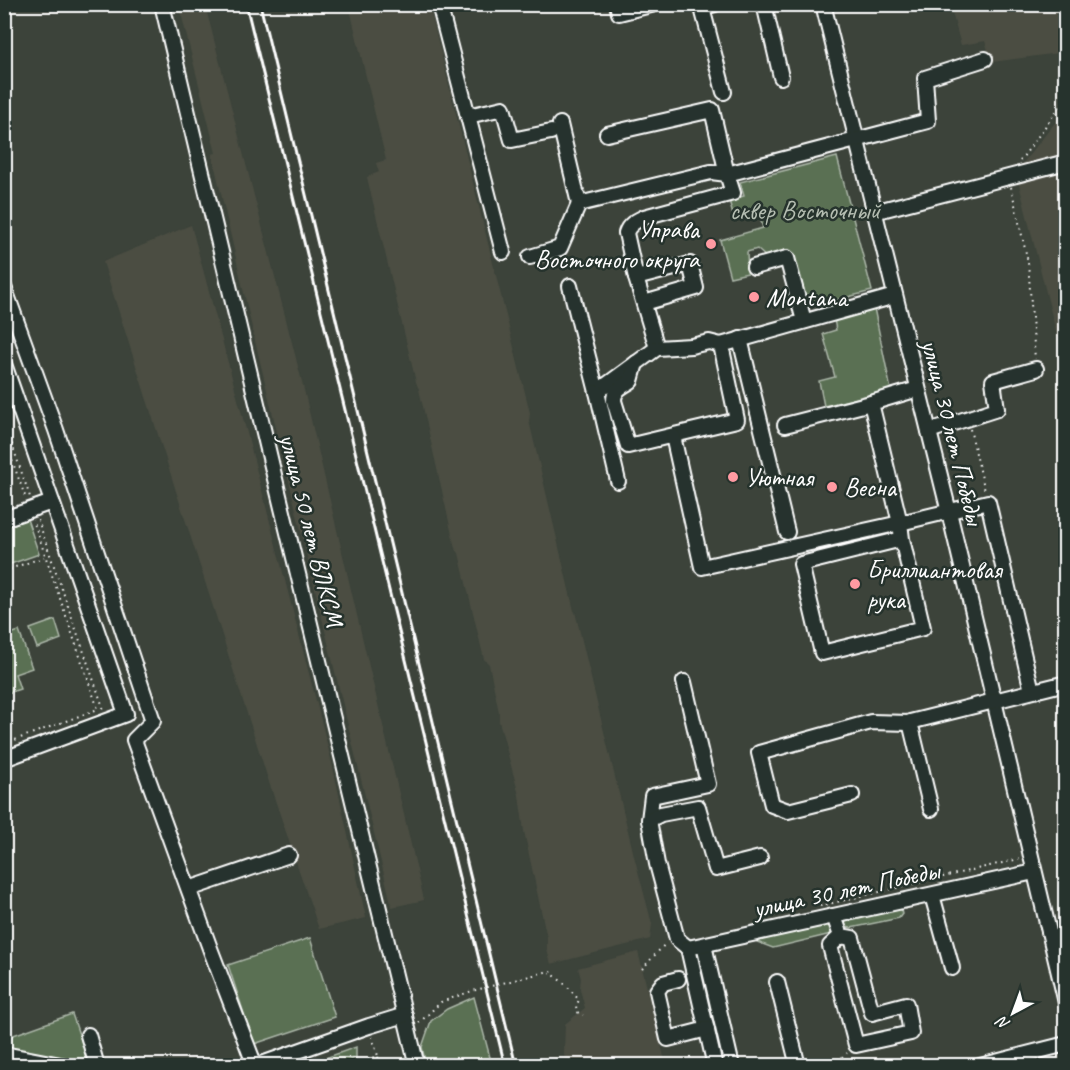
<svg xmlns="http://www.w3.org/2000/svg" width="1070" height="1070" viewBox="0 0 1070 1070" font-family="Caveat,sans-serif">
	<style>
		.built { fill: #4c4e43 }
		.green { fill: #5a6f53; stroke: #acb7a9; stroke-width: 1.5 }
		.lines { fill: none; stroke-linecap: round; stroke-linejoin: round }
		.minor-casing { stroke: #fff; stroke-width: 18 }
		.path { stroke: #fff; stroke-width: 2; stroke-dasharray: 1.5 4.5; stroke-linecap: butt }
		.minor { stroke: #26332d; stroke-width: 14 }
		.rail { stroke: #fff; stroke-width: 3 }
		.poi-dot { fill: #ff9aa2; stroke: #26332d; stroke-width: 2 }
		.labels { text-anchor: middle; stroke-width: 5; stroke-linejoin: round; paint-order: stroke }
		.park-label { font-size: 26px; fill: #b5beb2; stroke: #26332d }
		.poi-label { font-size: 26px; fill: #fff; stroke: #26332d; text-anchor: start }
		.street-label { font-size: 26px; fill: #fff; stroke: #26332d }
	</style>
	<rect width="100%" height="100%" fill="#3c433a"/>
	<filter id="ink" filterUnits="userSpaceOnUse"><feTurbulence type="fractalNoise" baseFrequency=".0167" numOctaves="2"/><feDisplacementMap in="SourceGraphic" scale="12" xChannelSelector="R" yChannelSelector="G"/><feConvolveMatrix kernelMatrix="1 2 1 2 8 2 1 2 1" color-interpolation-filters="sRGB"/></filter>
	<g filter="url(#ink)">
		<g class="built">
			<polygon points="179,5 205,5 303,386 424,900 392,907 391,903 257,349 212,154 216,153"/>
			<polygon points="349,5 429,5 530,413 529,421 574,611 575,612 635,860 652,924 650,939 551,964 547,950 547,937 544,924 524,831 519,795 499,721 499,712 489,664 484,659 459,553 455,548 424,411 419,389 416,382 367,177 379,172 376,163 386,160"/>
			<polygon points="950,5 1065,5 1065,52 992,62 985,41 961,45"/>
			<polygon points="1065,110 1065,351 1061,352 1016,172"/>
			<polygon points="191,225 248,437 332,763 366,918 319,929 269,782 103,262"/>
			<polygon points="638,952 666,1065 567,1065 564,1055 565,1024 585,1008 580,989 581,978 578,968"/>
		</g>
		<g class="green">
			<polygon points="837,157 872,291 807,307 792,254 788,251 766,257 757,249 747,252 748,273 730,277 720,240 763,228 759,213 734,219 729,200 744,196 740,182"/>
			<polygon points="874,308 891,390 824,406 819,381 835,377 823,334 836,330 834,319"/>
			<polygon points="26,516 39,554 5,566 4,524"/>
			<polygon points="55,620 61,639 37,648 30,629"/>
			<polygon points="19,631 32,668 15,674 20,689 5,694 5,636"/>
			<polygon points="898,908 901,910 902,914 899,918 851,928 846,927 845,923 848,920"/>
			<polygon points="826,925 832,927 834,931 831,934 773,948 757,942 755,937"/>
			<polygon points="310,938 335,1017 254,1044 228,965"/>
			<polygon points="474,997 492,1065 426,1065 422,1047 431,1021 447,1009"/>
			<polygon points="72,1014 89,1064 5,1049 5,1038"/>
			<polygon points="356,1047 356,1058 336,1065 306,1065"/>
		</g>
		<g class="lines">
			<g class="minor-casing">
				<g id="minor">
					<polyline points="162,4 275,479 417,1066"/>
					<polyline points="439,4 503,252"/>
					<polyline points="617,4 619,13 655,4"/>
					<polyline points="715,4 702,8 724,92"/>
					<polyline points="764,4 781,77"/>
					<polyline points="823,4 949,512 1066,1003"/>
					<polyline points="468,116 503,108 512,140 551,132"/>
					<polyline points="560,124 579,204"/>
					<polyline points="874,212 1066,162"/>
					<polyline points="530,257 560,248 579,204 711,172 727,174 712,110 607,134"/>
					<polyline points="754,267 787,258 804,321"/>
					<polyline points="636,278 657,348 691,346 709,342 721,345 895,296"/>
					<polyline points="570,286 597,392 657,348"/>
					<polyline points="4,287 56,430 153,721 134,740 211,951 255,1066"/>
					<path d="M644,303L696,288L690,264L636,278L626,233C629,224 636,221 644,217L733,193L727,174L928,121L925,78L985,59"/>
					<polyline points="740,339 787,532"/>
					<path d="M636,363L631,381C622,387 614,389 614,401L628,446L737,420L721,345"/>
					<polyline points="4,364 126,714 4,759"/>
					<polyline points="918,389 871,403 900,523 988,502 1032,691"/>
					<polyline points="597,392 618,481"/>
					<polyline points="785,425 871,403"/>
					<polyline points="929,431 997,409 993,381 1036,369"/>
					<polyline points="673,436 702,567 900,523 902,539 923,628 822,653 801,564 902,539"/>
					<polyline points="4,519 52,502"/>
					<polyline points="684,682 708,784 652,796 649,820 657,864 677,939 688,948"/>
					<polyline points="852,795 788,811 772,805 759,753 871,722 910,723"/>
					<polyline points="931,809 910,722 1066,683"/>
					<polyline points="649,820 661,814 698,807 716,869 760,858"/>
					<polyline points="189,889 289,855"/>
					<polyline points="932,895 952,968"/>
					<polyline points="834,916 841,936 830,946 856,1045 911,1033 906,1004 872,1013 852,938 841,936"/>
					<polyline points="704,945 732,1066"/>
					<polyline points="688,948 1034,872"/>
					<polyline points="688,948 715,1066"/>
					<polyline points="678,979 663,983 657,991 668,1039 707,1029"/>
					<polyline points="777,982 798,1066"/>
					<polyline points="88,1035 97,1066"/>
					<polyline points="4,1054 66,1066"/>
					<polyline points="256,1066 369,1026 405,1015"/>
					<polyline points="980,1066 1066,1044"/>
				</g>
			</g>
			<g class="path">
				<polyline points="1020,161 1066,98"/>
				<polyline points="1011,187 1028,262 1035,359"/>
				<polyline points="4,421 30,497"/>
				<polyline points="970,429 985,491"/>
				<polyline points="4,438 26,499"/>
				<polyline points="38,520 104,710"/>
				<polyline points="4,571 44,557"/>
				<polyline points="4,744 98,709 33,520"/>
				<polyline points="820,906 1019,859"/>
				<polyline points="642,969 666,943"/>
				<polyline points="419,1023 441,1002 472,991 549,971 567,986 579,1000 576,1006 577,1012 583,1015"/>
				<polyline points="378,1057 381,1066"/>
				<polyline points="351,1066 378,1056 372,1037"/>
				<polyline points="834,1066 836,1062 847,1053"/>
			</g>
			<use href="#minor" class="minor"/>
			<g class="rail">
				<polyline points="246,4 505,1066"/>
				<polyline points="260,4 516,1066"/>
			</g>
		</g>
	</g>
	<g class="poi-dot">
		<circle cx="711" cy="244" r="6"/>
		<circle cx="754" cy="297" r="6"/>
		<circle cx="733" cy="477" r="6"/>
		<circle cx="832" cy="487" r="6"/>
		<circle cx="855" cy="584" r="6"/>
	</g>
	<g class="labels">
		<g class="park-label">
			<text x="805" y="219">сквер Восточный</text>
		</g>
		<g class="poi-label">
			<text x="699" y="238" text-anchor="end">Управа<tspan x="699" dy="30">Восточного округа</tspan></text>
			<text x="766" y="306">Montana</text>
			<text x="745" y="486">Уютная</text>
			<text x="844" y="496">Весна</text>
			<text x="867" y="578">Бриллиантовая<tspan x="867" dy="30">рука</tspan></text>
		</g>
		<g class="street-label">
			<text transform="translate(953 432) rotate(76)" y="9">улица 30 лет Победы</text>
			<text transform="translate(312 530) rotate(76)" y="9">улица 50 лет ВЛКСМ</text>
			<text transform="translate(846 889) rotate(-12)" y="9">улица 30 лет Победы</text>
		</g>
	</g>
	<rect width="1070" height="1070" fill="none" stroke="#26332d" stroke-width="24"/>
	<rect x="12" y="12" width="1046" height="1046" fill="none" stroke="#fff" stroke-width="2" filter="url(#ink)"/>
	<g transform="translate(1013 1013) rotate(221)" stroke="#26332d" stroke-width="4.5" paint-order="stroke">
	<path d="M0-4.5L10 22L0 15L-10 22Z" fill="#ffffff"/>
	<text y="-9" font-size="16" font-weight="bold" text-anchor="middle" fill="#ffffff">N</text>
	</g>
</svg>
